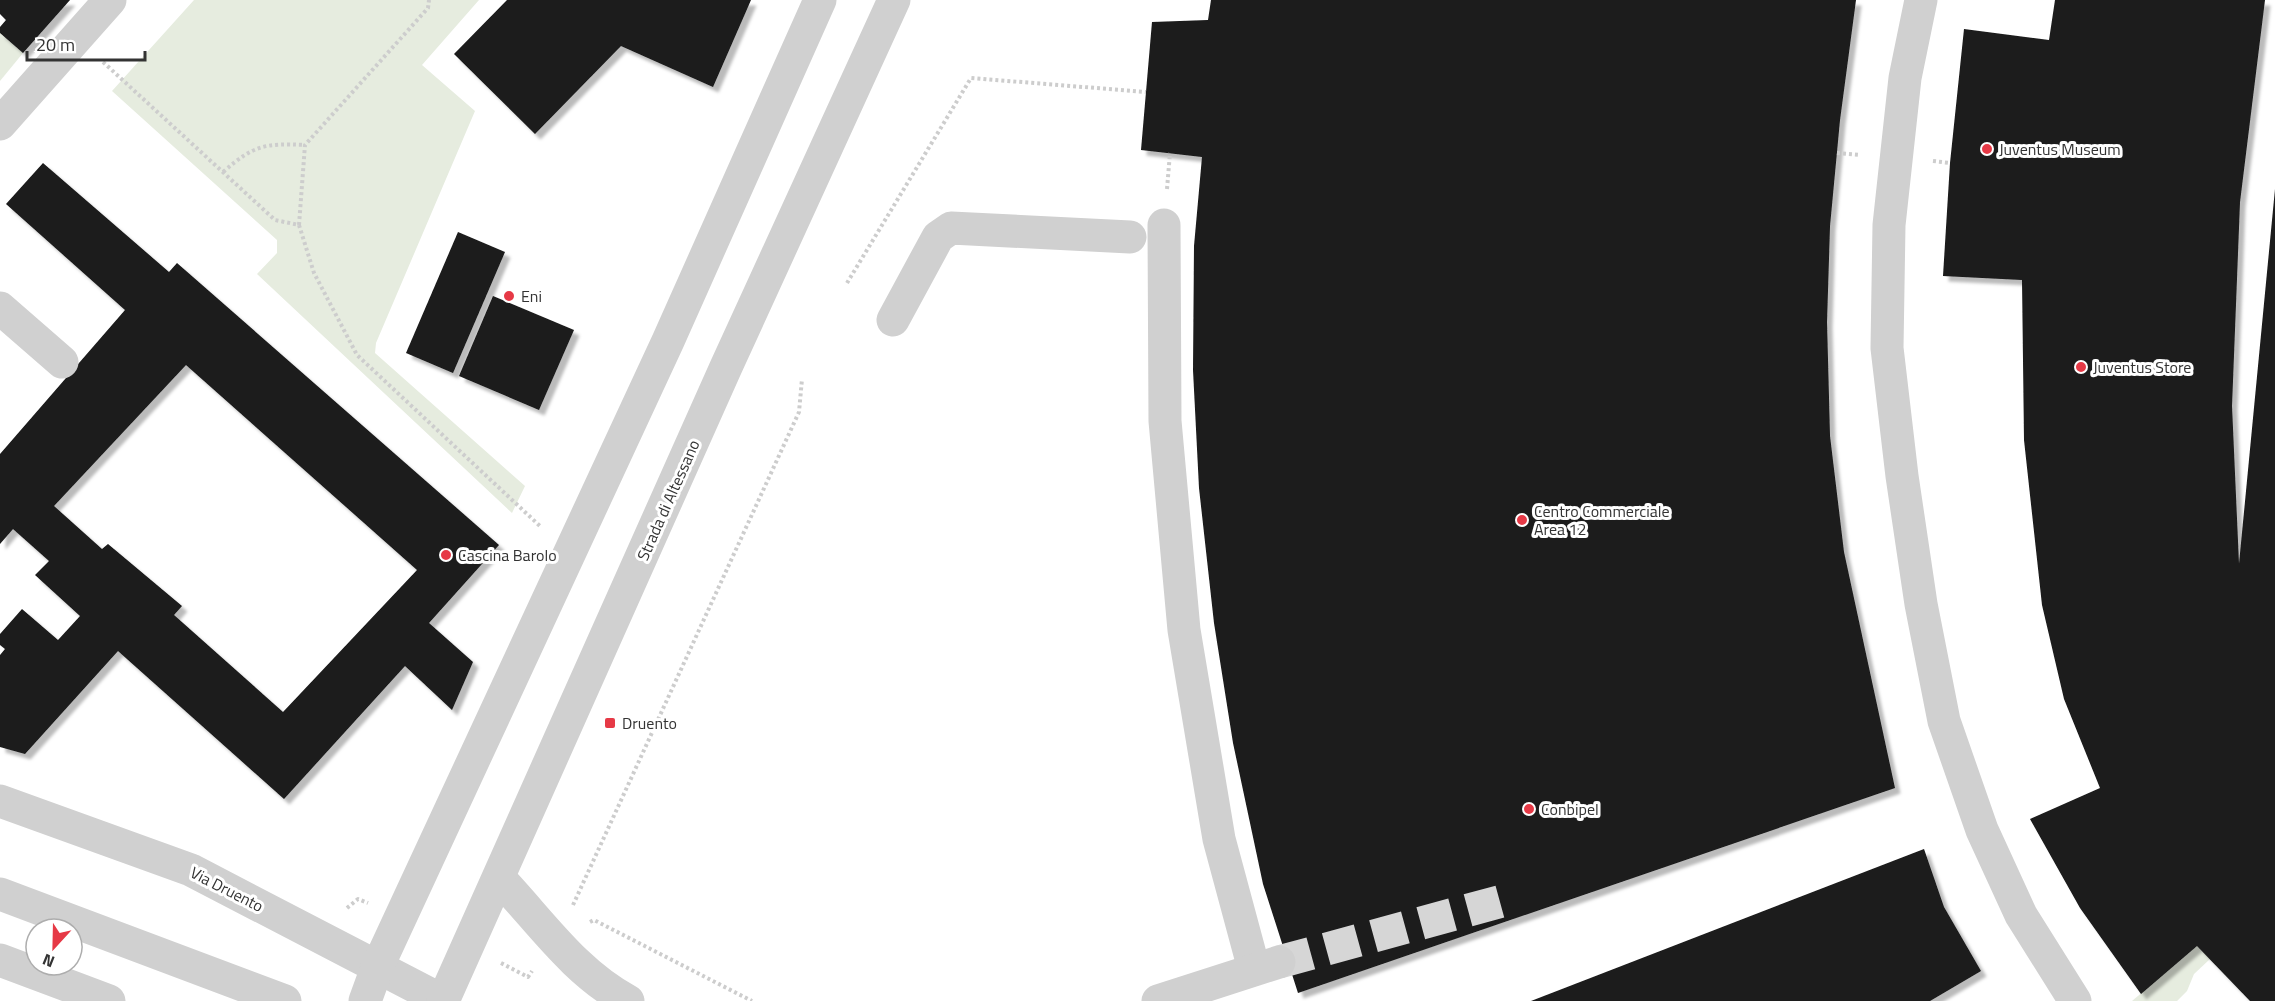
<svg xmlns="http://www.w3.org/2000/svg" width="2275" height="1001" viewBox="0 0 2275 1001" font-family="'Titillium Web',sans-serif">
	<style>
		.green { fill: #e6ecdf }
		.building { fill: #1a1a1a; fill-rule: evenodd; filter: url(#shadow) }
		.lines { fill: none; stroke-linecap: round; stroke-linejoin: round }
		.minor-tunnel { stroke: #d6d6d6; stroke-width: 33; stroke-dasharray: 33 16; stroke-linecap: butt }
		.path { stroke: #cdcdcd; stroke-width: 4; stroke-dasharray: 3 3; stroke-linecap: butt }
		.minor { stroke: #d0d0d0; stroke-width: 33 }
		.poi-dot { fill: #e63946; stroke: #fff; stroke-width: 2 }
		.labels { text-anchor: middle; stroke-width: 6; stroke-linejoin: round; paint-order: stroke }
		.poi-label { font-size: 16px; fill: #333; stroke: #fff; text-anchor: start }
		.street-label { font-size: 16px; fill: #333; stroke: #fff }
	</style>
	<defs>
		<filter id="shadow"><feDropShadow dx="5.5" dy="5.5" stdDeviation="1.5" flood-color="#0004"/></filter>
	</defs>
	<rect width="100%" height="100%" fill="#fff"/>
	<g class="green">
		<polygon points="194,0 479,0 422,65 475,111 376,343 375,353 525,486 512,513 257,274 277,253 277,240 112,91"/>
		<polygon points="0,33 23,53 0,81"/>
		<polygon points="2197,946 2210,959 2194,974 2187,991 2177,1001 2132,1001"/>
	</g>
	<g class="building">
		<polygon points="0,0 70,0 23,53 0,33 0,27 6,20 0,14"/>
		<polygon points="507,0 751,0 713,87 621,46 535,134 454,54"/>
		<polygon points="1211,0 1856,0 1840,120 1830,226 1827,322 1830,436 1844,552 1895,788 1298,993 1263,884 1233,743 1214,623 1199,488 1193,370 1194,246 1202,157 1141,150 1152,22 1208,20"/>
		<polygon points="2055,0 2265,0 2240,202 2232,406 2239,564 2275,189 2275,1001 2250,1001 2197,946 2141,994 2080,908 2030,819 2100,788 2064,699 2042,605 2024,440 2022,280 1943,276 1950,163 1964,29 2049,40"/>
		<path d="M43,163L169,272L177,263L499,545L429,623L473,662L452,710L405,666L284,799L118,651L25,754L0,747V655L5,649L0,645V634L22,609L58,640L80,616L35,575L49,561L13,529L0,544V454L125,310L6,204ZM186,365L417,570L283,712L174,615L182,606L108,544L102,549L54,506Z"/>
		<polygon points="458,232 505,252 453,373 406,353"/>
		<polygon points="493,296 574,330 539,410 459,376"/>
		<polygon points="1924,849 1944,907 1981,971 1930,1001 1531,1001"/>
	</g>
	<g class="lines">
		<polyline class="minor-tunnel" points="1279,962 1502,901"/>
		<g class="path">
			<polyline points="103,62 275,220 299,225 314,273 357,355 541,527"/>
			<polyline points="1837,153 1860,155"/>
			<polyline points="1933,161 1950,163"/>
			<path d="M223,172C254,145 265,143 305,145"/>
			<polyline points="1167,189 1170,153"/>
			<polyline points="299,225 305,145 428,8 429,0"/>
			<polyline points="847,283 971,78 1146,92"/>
			<polyline points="573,905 799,412 802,379"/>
			<polyline points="347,908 358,899 368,903"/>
			<polyline points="590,922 594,920 752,1001"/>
			<polyline points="501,963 528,977 532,971"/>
		</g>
		<g class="minor">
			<polyline points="1921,0 1905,78 1889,225 1887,348 1902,476 1921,604 1944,721 1982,830 2021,915 2075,1001"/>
			<polyline points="0,124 110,0"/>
			<polyline points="1164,225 1165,421 1184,630 1219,839 1254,969"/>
			<polyline points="0,308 62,362"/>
			<polyline points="893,320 938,237 951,228 1130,237"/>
			<polyline points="0,801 191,870 443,1001"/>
			<path d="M499,878C540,921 574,972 628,1001"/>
			<polyline points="0,894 285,1001"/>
			<polyline points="0,960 109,1001"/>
			<polyline points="365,1001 377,968 668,341 820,0"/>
			<polyline points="443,1001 726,367 894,0"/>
			<polyline points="1158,1001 1279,962"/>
		</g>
	</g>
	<g class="poi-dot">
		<circle cx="1987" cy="149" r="6"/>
		<circle cx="509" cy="296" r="6"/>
		<circle cx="2081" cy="367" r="6"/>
		<circle cx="1522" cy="520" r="6"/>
		<circle cx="446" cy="555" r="6"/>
		<rect x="604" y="717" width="12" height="12" rx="3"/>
		<circle cx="1529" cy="809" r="6"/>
	</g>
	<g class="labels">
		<g class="poi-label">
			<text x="1999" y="155">Juventus Museum</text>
			<text x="521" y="302">Eni</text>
			<text x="2093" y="373">Juventus Store</text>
			<text x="1534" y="517">Centro Commerciale<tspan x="1534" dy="18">Area 12</tspan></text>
			<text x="458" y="561">Cascina Barolo</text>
			<text x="622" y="729">Druento</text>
			<text x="1541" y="815">Conbipel</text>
		</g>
		<g class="street-label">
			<text transform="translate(668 500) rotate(-66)" y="6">Strada di Altessano</text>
			<text transform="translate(227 889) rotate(27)" y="6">Via Druento</text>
		</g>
	</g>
	<g transform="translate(54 947) rotate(202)"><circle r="28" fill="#ffffff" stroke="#adadad" stroke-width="1.5"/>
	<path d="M0-4.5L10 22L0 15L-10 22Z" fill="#e63946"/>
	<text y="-9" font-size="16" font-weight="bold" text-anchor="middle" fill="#333333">N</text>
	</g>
	<path d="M27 51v9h118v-9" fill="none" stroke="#333333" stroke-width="3"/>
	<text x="36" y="51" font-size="18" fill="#333333" stroke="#ffffff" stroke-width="4.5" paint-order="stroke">20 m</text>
</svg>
